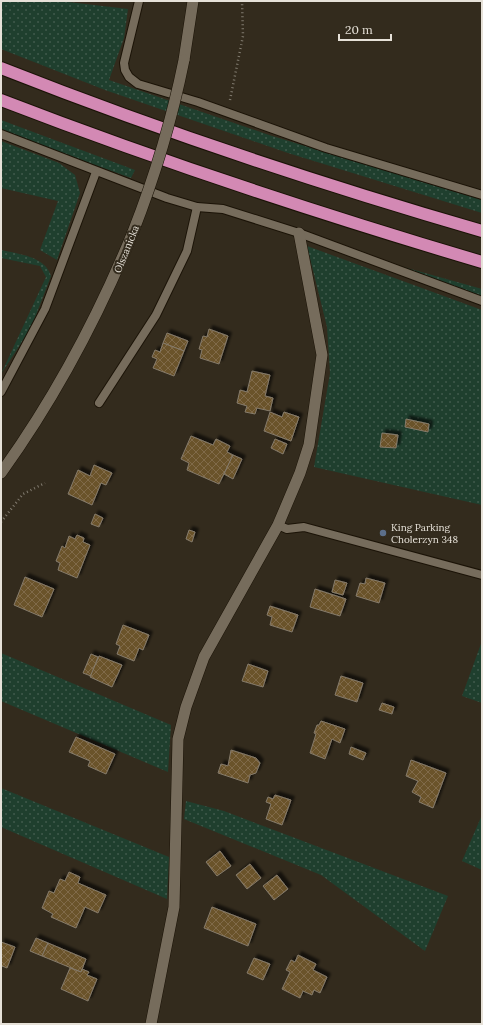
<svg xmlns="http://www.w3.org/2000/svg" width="483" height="1025" viewBox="0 0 483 1025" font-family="Lora,serif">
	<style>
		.grass { fill: url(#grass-dots) }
		.building { fill: url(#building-cross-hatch); stroke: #857b6b; filter: url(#shadow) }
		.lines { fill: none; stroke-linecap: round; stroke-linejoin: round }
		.service-casing { stroke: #1b1307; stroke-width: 10 }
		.minor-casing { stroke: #1b1307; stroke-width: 12 }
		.tertiary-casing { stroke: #1b1307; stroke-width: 12 }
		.motorway-casing { stroke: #1b1307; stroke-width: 14 }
		.path { stroke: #817b6f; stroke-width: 2.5; stroke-dasharray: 1 3; stroke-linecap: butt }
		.service { stroke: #766c5c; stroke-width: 8 }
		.minor { stroke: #766c5c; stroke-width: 11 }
		.tertiary { stroke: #766c5c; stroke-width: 11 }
		.motorway { stroke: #d389b4; stroke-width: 12 }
		.tertiary-bridge-casing { stroke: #1b1307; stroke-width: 12; stroke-linecap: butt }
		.tertiary-bridge { stroke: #766c5c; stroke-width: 11 }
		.service-dot { fill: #5c6f8a; stroke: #332b1d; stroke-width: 1.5 }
		.labels { text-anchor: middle; stroke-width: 4; stroke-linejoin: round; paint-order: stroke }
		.street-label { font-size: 10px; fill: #e6e1d8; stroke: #332b1d }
		.poi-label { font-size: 10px; fill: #e6e1d8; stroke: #332b1d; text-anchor: start }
	</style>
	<defs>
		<pattern id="grass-dots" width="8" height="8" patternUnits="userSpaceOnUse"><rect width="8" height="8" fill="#1f3f2e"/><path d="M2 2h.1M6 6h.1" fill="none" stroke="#405a4c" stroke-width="1.8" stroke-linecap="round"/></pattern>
		<pattern id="building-cross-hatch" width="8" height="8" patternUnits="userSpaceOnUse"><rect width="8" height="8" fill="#6b532b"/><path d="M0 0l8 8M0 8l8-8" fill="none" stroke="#806b49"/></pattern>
		<filter id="shadow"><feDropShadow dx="3.5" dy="-3.5" stdDeviation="1" flood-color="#0009"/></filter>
	</defs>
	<rect width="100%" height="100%" fill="#332b1d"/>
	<g class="grass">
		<polygon points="1,1 60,1 128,9 124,38 109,80 269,135 482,200 482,213 288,153 105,90 1,49"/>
		<polygon points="1,120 135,170 131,178 1,131"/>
		<polygon points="1,141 59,163 75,175 80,193 57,260 40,250 58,201 1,188"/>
		<polygon points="307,246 482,310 482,505 314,467 330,373 327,327"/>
		<path d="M1,250C18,254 45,256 51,276L31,328L1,374L46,277L40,266L1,258Z"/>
		<polygon points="400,266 482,289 482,296"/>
		<polygon points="482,641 482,703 462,696"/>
		<polygon points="1,653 171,725 168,772 1,701"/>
		<polygon points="1,788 169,857 167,899 1,827"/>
		<polygon points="186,801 224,811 448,896 425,951 321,875 184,819"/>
		<polygon points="482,815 482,870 462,861"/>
	</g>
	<g class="building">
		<polygon points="209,329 228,336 219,364 200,358 202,350 199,349 203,336 207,337"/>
		<polygon points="167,333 188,341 184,351 163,343"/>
		<polygon points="163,343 184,351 174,376 153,368 157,359 152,357 155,350 160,352"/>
		<polygon points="252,371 270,375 265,396 273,398 270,411 257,408 255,414 245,412 247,406 237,403 240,390 247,392"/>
		<polygon points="270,412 282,417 284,412 299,417 291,441 264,431"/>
		<polygon points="406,419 429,424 428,432 405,427"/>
		<polygon points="382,433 398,435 396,448 380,447"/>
		<polygon points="191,436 213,445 216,439 230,446 227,452 233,455 219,484 187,470 189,463 181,459"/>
		<polygon points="275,439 287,444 283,454 271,448"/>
		<polygon points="233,455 242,459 233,479 224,474"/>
		<polygon points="94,465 112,473 106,485 101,483 92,505 68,494 78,470 90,476"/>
		<polygon points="95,514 103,518 99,527 91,524"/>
		<polygon points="189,530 195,532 192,542 186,539"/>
		<polygon points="77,535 84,538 83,542 90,545 77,578 58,570 60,563 56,561 62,546 65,548 69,536 75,539"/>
		<polygon points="25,577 54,589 42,617 14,605"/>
		<polygon points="366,578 385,583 379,603 356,596 360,583 365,584"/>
		<polygon points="335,580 347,583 343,595 332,592"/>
		<polygon points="315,589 346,599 340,616 310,607"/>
		<polygon points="270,606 298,615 292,632 270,625 272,617 267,615"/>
		<polygon points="123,625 149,635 143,650 139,648 134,661 117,654 120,646 116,644"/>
		<polygon points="91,654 98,657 91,676 83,673"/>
		<polygon points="99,656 122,665 112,687 90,677"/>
		<polygon points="248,664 268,671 263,687 242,681"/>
		<polygon points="341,676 363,683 357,702 335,695"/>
		<polygon points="382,703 394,707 392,714 379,710"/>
		<polygon points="321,721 345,729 340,743 332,739 325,759 310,753 316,734 314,733 317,725 319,725"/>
		<polygon points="76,737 115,754 106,774 88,766 90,761 69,752"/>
		<polygon points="351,747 366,753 363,760 349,754"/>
		<polygon points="231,750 256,758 260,763 256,773 250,775 248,783 218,773 221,764 228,766"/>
		<polygon points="411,760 446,773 433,808 419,802 421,797 412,792 418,781 406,776"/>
		<polygon points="275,795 291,800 282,825 266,819 271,804 266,802 268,797 273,799"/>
		<polygon points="220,851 231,866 217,876 206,862"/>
		<polygon points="250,864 261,878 247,889 236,875"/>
		<polygon points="69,872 80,877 78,883 106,895 98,913 85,907 76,928 51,917 53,914 42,908 49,891 54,893 60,879 65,881"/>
		<polygon points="277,875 288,889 274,900 263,886"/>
		<polygon points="212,907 256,924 248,946 204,928"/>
		<polygon points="36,938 48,943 42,956 30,951"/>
		<polygon points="1,942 15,947 7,968 2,966 1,968"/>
		<polygon points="48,943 86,959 81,972 42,956"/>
		<polygon points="298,955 316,964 313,970 327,977 320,993 314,990 312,995 303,991 300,998 282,989 290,972 286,970 291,960 295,962"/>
		<polygon points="254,958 270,964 263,980 247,973"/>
		<polygon points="70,968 81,972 82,969 89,972 87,975 97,979 88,1001 61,989"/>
	</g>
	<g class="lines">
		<g class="service-casing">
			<g id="service">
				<polyline points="139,1 124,63 125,70 129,77 138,84 198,102 326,148 482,195"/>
				<polyline points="1,134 167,198 197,207 223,209 299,233 482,301"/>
				<polyline points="1,392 45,309 96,172"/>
				<polyline points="99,403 156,315 187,251 197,207"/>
				<polyline points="278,525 287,529 304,527 482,575"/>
			</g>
		</g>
		<g class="minor-casing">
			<polyline id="minor" points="151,1024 174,907 178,739 186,707 204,657 278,525 300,473 309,445 322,355 299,233"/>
		</g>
		<g class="tertiary-casing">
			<g id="tertiary">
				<polyline points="184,60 193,1"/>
				<path d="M1,473C55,398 98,317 133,232"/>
			</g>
		</g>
		<g class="motorway-casing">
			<g id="motorway">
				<path d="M1,68C158,130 320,184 482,231"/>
				<path d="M1,100C159,161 320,214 482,262"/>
			</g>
		</g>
		<g class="path">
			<polyline points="230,100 243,36 242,1"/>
			<polyline points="1,522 23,494 45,483"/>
		</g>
		<use href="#service" class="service"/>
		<use href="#minor" class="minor"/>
		<use href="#tertiary" class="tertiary"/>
		<use href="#motorway" class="motorway"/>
		<g class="tertiary-bridge-casing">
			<path id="tertiary-bridge" d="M133,232C155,176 172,119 184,60"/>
		</g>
		<use href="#tertiary-bridge" class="tertiary-bridge"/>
	</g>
	<circle class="service-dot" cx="383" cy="533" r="4"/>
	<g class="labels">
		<g class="street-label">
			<text transform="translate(126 249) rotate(-68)" y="4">Olszanicka</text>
		</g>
		<g class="poi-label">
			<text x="391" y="531">King Parking<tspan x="391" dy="12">Cholerzyn 348</tspan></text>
		</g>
	</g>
	<rect width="483" height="1025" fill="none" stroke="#e6e1d8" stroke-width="4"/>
	<path d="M339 34v6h52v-6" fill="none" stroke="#e6e1d8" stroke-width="2"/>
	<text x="345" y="34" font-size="12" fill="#e6e1d8" stroke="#332b1d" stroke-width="3" paint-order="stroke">20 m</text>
</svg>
